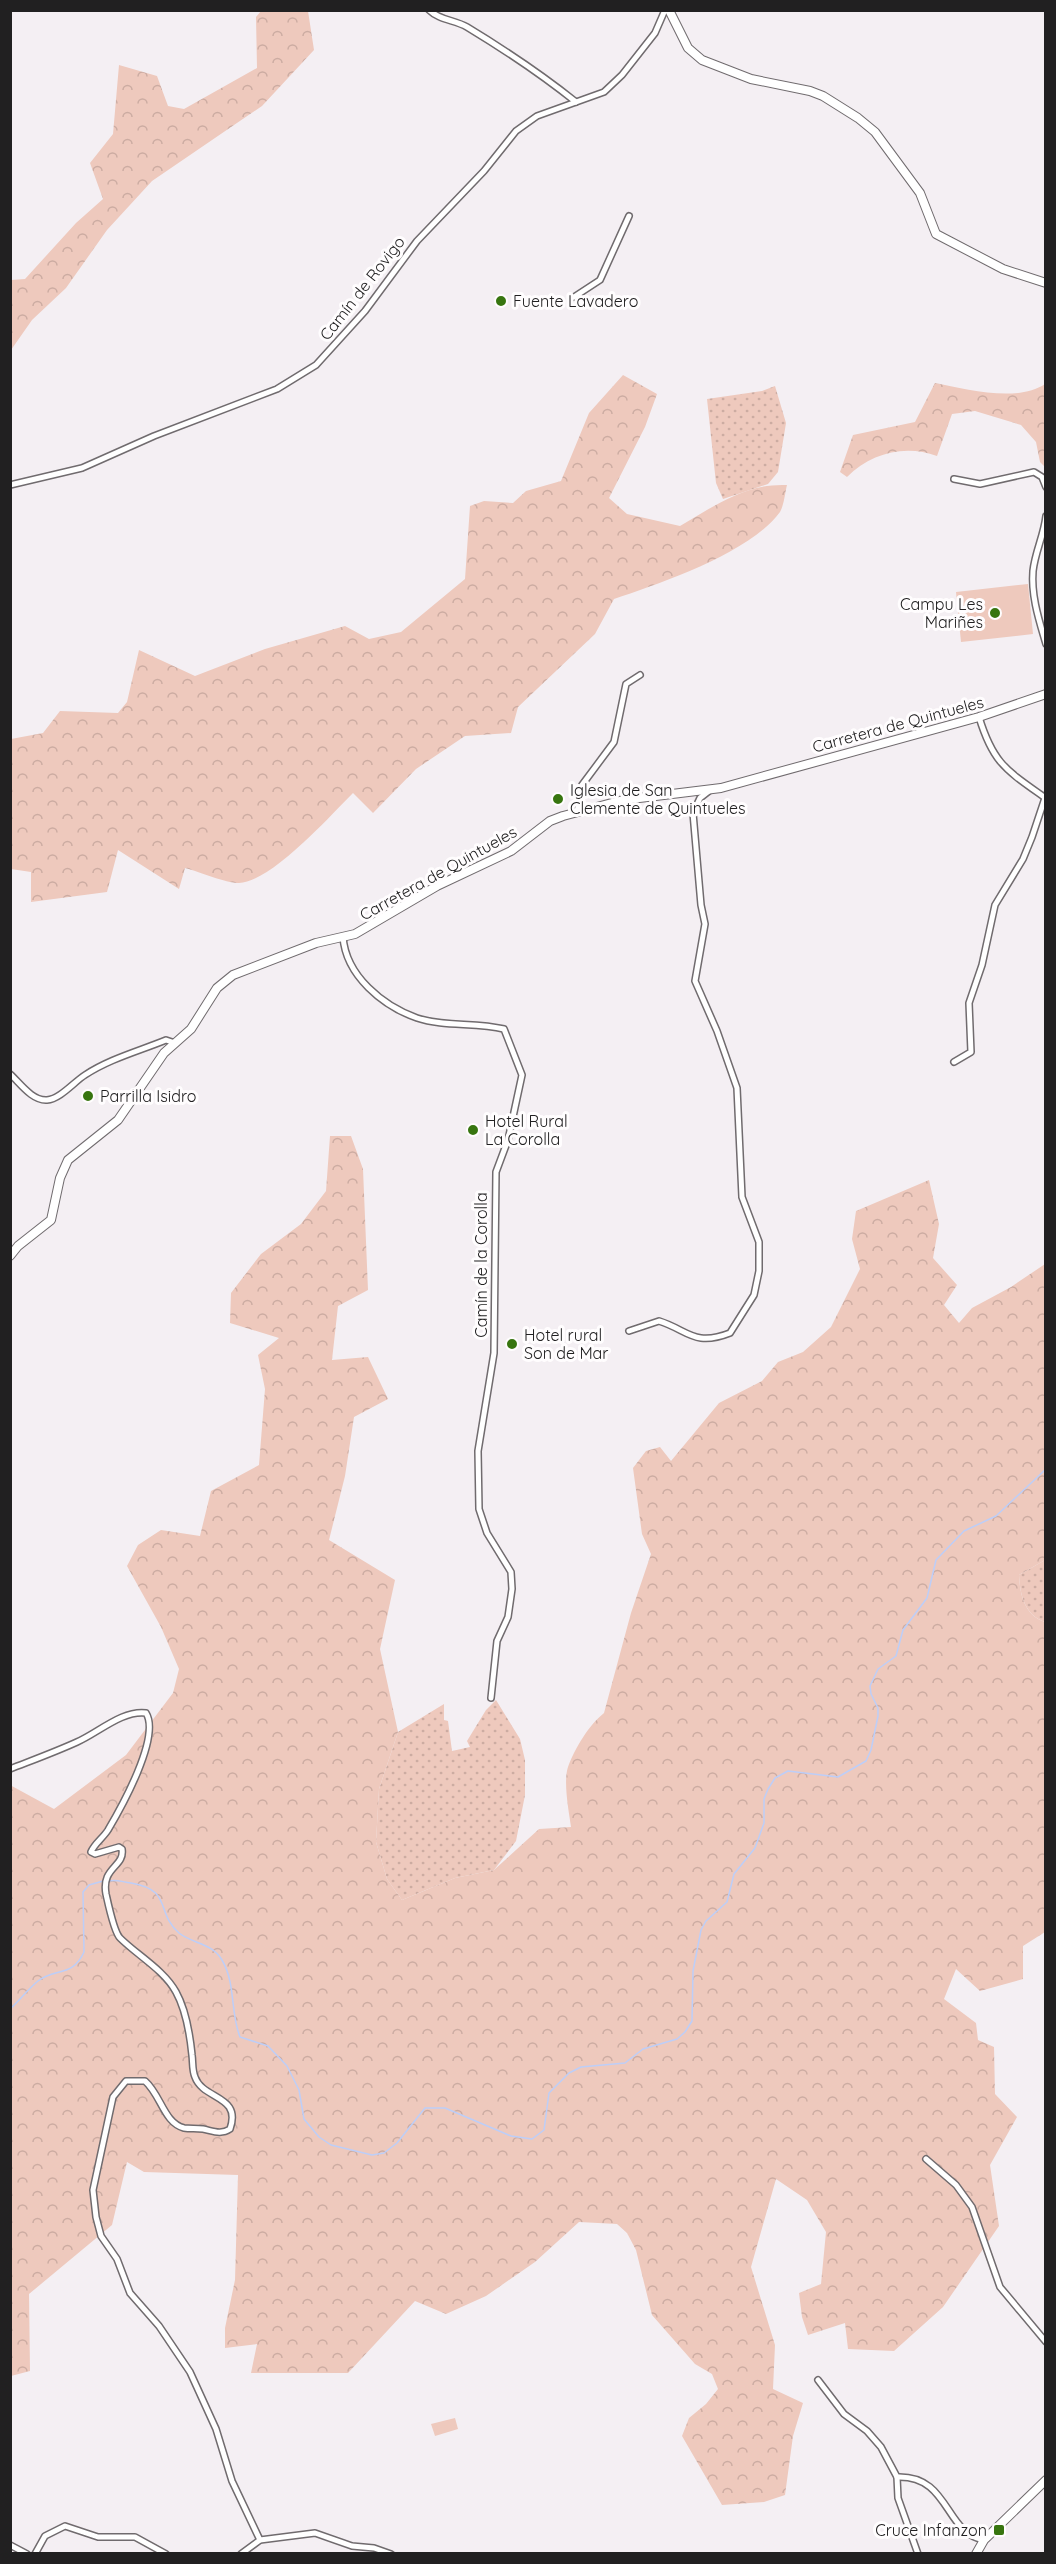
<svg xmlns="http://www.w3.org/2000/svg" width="1056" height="2564" viewBox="0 0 1056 2564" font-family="Quicksand,sans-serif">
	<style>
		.grass { fill: url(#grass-dots) }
		.forest { fill: url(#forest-crowns) }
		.green { fill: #eec9bd }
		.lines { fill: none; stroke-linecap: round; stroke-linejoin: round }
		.stream { stroke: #bdcef8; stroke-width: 1.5 }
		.street-casing { stroke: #706b6e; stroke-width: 8 }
		.secondary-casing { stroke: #706b6e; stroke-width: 10 }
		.street { stroke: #fff; stroke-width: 5 }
		.secondary { stroke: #fff; stroke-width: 8 }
		.poi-dot { fill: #37750f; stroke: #fffdfe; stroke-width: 2 }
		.labels { text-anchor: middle; stroke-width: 6; stroke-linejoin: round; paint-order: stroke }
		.street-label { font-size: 16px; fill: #212021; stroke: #fffdfe }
		.poi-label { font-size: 16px; fill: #212021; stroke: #fffdfe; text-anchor: start }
	</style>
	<defs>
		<pattern id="grass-dots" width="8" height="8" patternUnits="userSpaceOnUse" patternTransform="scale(1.5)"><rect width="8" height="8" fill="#eec9bd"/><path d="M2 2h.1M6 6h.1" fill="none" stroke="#ccaca2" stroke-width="1.8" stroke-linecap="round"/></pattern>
		<pattern id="forest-crowns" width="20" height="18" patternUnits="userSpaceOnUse" patternTransform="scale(1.5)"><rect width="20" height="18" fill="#eec9bd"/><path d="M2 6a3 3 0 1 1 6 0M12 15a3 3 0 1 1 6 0" fill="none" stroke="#ccaca2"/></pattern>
	</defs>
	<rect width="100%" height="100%" fill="#f4eff3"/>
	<g class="grass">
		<polygon points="775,386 786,423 778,472 768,484 723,499 716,483 707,399 762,391"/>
		<path d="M1045,1560V1622C1024,1615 1020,1594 1019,1575Z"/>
		<polygon points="496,1700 520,1739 525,1760 525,1795 516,1841 494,1870 455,1878 402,1900 387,1879 376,1842 379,1789 398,1732 444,1704 444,1720 448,1721 452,1751 470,1747 467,1741 486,1710"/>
	</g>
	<g class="forest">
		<polygon points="261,11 308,11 314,50 262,106 152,181 107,230 66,288 32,320 11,350 11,280 25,279 76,223 103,199 90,163 113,134 119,65 157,76 168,106 184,109 257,68 256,17"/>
		<path d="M623,375L657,394L645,427L609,498L627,514L680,526C714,506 746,483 787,485C785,493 784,505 780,512C750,553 661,583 614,599L595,634L518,707L511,733L465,736L416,769L373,813L353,793C329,817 271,882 239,883C225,883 200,872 185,868L179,889L118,850L107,892L31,902V872L11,869V739L43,733L60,711L118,713L127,702L139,650L195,676L265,649L345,626L369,639L401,632L465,579L470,506L484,501L513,503L526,491L561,481L589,413Z"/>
		<path d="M935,383C966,389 1017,403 1045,384V467L1040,462L1036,442L1021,425L975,411L952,414L937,456C905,444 871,453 847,477L840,472L853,435L915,422Z"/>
		<path d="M330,1136H351L363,1169L368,1290L338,1306L332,1360L368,1357L388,1399L354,1417L345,1476L329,1540L395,1580L380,1649L398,1732L379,1789L376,1842L387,1879L402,1900L455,1878L494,1870L539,1829L571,1827C569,1812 563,1782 568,1767C575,1748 589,1725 604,1713L631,1613L651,1554L642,1534L633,1468L646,1451L660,1447L671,1461L719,1403L762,1381L778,1362L803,1352L831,1327L860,1269L852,1239L856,1211L929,1180L939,1224L933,1258L957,1285L944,1305L959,1323L972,1308L1011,1287L1045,1264V1560L1019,1575C1020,1594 1024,1615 1045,1622V1932L1023,1946V1979L980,1991L956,1969L944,1999L976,2023L978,2040L994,2047L995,2094L1017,2117L990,2165L999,2226L943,2307L894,2351L848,2349L845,2323L808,2335L802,2317L799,2293L821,2284L826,2232L807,2200L776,2179L751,2267L775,2345L773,2389L803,2403L793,2436L785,2495L764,2502L722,2505L682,2436L689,2418L706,2404L718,2389L712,2374L695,2364L652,2315L636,2250L627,2233L617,2224L579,2222L535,2262L486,2296L446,2314L415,2301L348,2373H251L257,2344L225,2348V2328L235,2280L238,2175L144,2172L127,2162L112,2225L29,2294L30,2371L11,2376L10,1785L54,1809L126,1755L173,1693L179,1669L161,1627L127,1566L138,1545L161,1530L200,1536L211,1491L259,1465L265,1389L258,1355L279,1338L230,1323L231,1293L261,1254L301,1224L326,1191Z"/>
	</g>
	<g class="green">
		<polygon points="1028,584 1033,634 961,642 956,592"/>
		<polygon points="455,2418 458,2429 435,2436 431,2424"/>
	</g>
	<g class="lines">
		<g class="stream">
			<path d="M108,1881C117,1879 122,1882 131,1883C173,1890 155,1912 179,1933C193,1944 212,1943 222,1960C236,1984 230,2012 240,2037L268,2046L287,2066L299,2090L304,2119L319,2137L331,2145L372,2155L384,2153L397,2143L425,2108H445L511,2136L532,2139L544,2130L549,2093L569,2073L581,2067L625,2063L643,2049L677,2039L685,2032L692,2021L693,1971L701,1930L706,1921L727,1902L734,1874L755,1848L764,1823V1799L768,1789L775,1778L788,1771L838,1777L866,1761L871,1750L878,1716V1708L871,1694L870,1686L878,1669L896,1656L903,1630L927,1598L936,1560L964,1531L996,1516L1046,1469"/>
			<path d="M10,2009C20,2000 28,1989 38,1981C55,1968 73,1977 84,1952L83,1892L89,1885L103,1881"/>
		</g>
		<g class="street-casing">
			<g id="street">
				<path d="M429,10C439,20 455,20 467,27C505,50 541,74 576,102"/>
				<polyline points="574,297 600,280 629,216"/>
				<polyline points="954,479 980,484 1034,472 1042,477 1046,487"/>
				<polyline points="10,485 82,468 154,436 277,389 316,365 365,311 417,241 484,171 516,131 537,116 604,92 622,75 655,33 665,10"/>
				<path d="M1046,516C1044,535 1035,552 1033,571C1031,596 1039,620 1046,644"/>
				<path d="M979,717C993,763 1006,770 1044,797"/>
				<polyline points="577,812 582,785 614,742 626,684 640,675"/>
				<path d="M343,937C346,976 383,1006 417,1018C444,1027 476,1022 504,1029L522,1075L508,1140L496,1172L494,1353L478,1451L479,1509L487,1533L511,1572L512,1589L508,1617L497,1641L491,1698"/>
				<polyline points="954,1062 971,1052 969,1003 982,965 995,905 1023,859 1032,837 1046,795"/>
				<path d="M10,1074C20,1083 32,1101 47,1100C60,1099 74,1082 85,1075C109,1059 139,1051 166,1040L175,1043"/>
				<path d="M629,1331L659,1321C688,1330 694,1347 730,1333L754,1295L759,1271V1242L742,1197L737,1088L717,1031L695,981L705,924L701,905L693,813L700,798L709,791"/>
				<path d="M10,1769C33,1760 55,1752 77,1742C98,1733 122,1710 146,1713C161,1737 121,1808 108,1830C103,1838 94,1844 91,1852L95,1854L119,1847L122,1849C125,1867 101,1867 106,1894C108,1903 114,1932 120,1938C137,1955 164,1970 176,1992C186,2010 190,2035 192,2055C193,2062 192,2070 195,2077C203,2100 242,2095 230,2129C221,2135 213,2131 203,2129C197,2128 190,2129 184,2128C164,2123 161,2095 145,2081H126L113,2097L93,2190L96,2217L101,2236L117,2259L130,2293L159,2326L190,2372L216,2429L232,2481L260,2540"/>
				<polyline points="926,2159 956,2185 972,2207 1000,2287 1046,2342"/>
				<path d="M818,2380L844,2414L867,2431L881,2447L897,2477C950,2475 944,2533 984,2540"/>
				<polyline points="897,2477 898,2498 918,2554"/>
				<polyline points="10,2545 27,2554"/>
				<polyline points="35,2554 45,2536 65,2526 98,2537 135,2537 166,2554"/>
				<polyline points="241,2554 260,2540 315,2533 352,2546 374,2548 391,2554"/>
			</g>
		</g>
		<g class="secondary-casing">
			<g id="secondary">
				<polyline points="669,10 688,48 702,60 751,79 810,91 823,96 858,118 875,132 920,193 936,234 1003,269 1046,283"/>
				<polyline points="10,1256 18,1246 51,1220 60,1178 68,1160 118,1120 164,1053 191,1029 217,988 233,975 316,943 355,934 437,886 511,851 550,821 563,816 623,800 721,788 979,717 1046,694"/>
				<polyline points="976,2554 984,2540 1046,2480"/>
			</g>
		</g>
		<use href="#street" class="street"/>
		<use href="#secondary" class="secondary"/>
	</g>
	<g class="poi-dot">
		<circle cx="501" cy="301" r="6"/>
		<circle cx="995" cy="613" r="6"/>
		<circle cx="558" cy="799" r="6"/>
		<circle cx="88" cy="1096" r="6"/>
		<circle cx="473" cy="1130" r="6"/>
		<circle cx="512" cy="1344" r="6"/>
		<rect x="993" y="2524" width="12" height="12" rx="3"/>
	</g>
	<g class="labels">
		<g class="street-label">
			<text transform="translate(362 288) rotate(-52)" y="6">Camín de Rovigo</text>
			<text transform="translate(898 724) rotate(-15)" y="6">Carretera de Quintueles</text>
			<text transform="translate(438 873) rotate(-29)" y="6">Carretera de Quintueles</text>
			<text transform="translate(481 1265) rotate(-90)" y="6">Camín de la Corolla</text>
		</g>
		<g class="poi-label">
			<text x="513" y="307">Fuente Lavadero</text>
			<text x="983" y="610" text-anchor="end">Campu Les<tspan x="983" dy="18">Mariñes</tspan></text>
			<text x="570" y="796">Iglesia de San<tspan x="570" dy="18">Clemente de Quintueles</tspan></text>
			<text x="100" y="1102">Parrilla Isidro</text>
			<text x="485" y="1127">Hotel Rural<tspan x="485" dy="18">La Corolla</tspan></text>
			<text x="524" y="1341">Hotel rural<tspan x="524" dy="18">Son de Mar</tspan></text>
			<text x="987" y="2536" text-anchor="end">Cruce Infanzon</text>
		</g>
	</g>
	<rect width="1056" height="2564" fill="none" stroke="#212021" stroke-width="24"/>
</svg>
